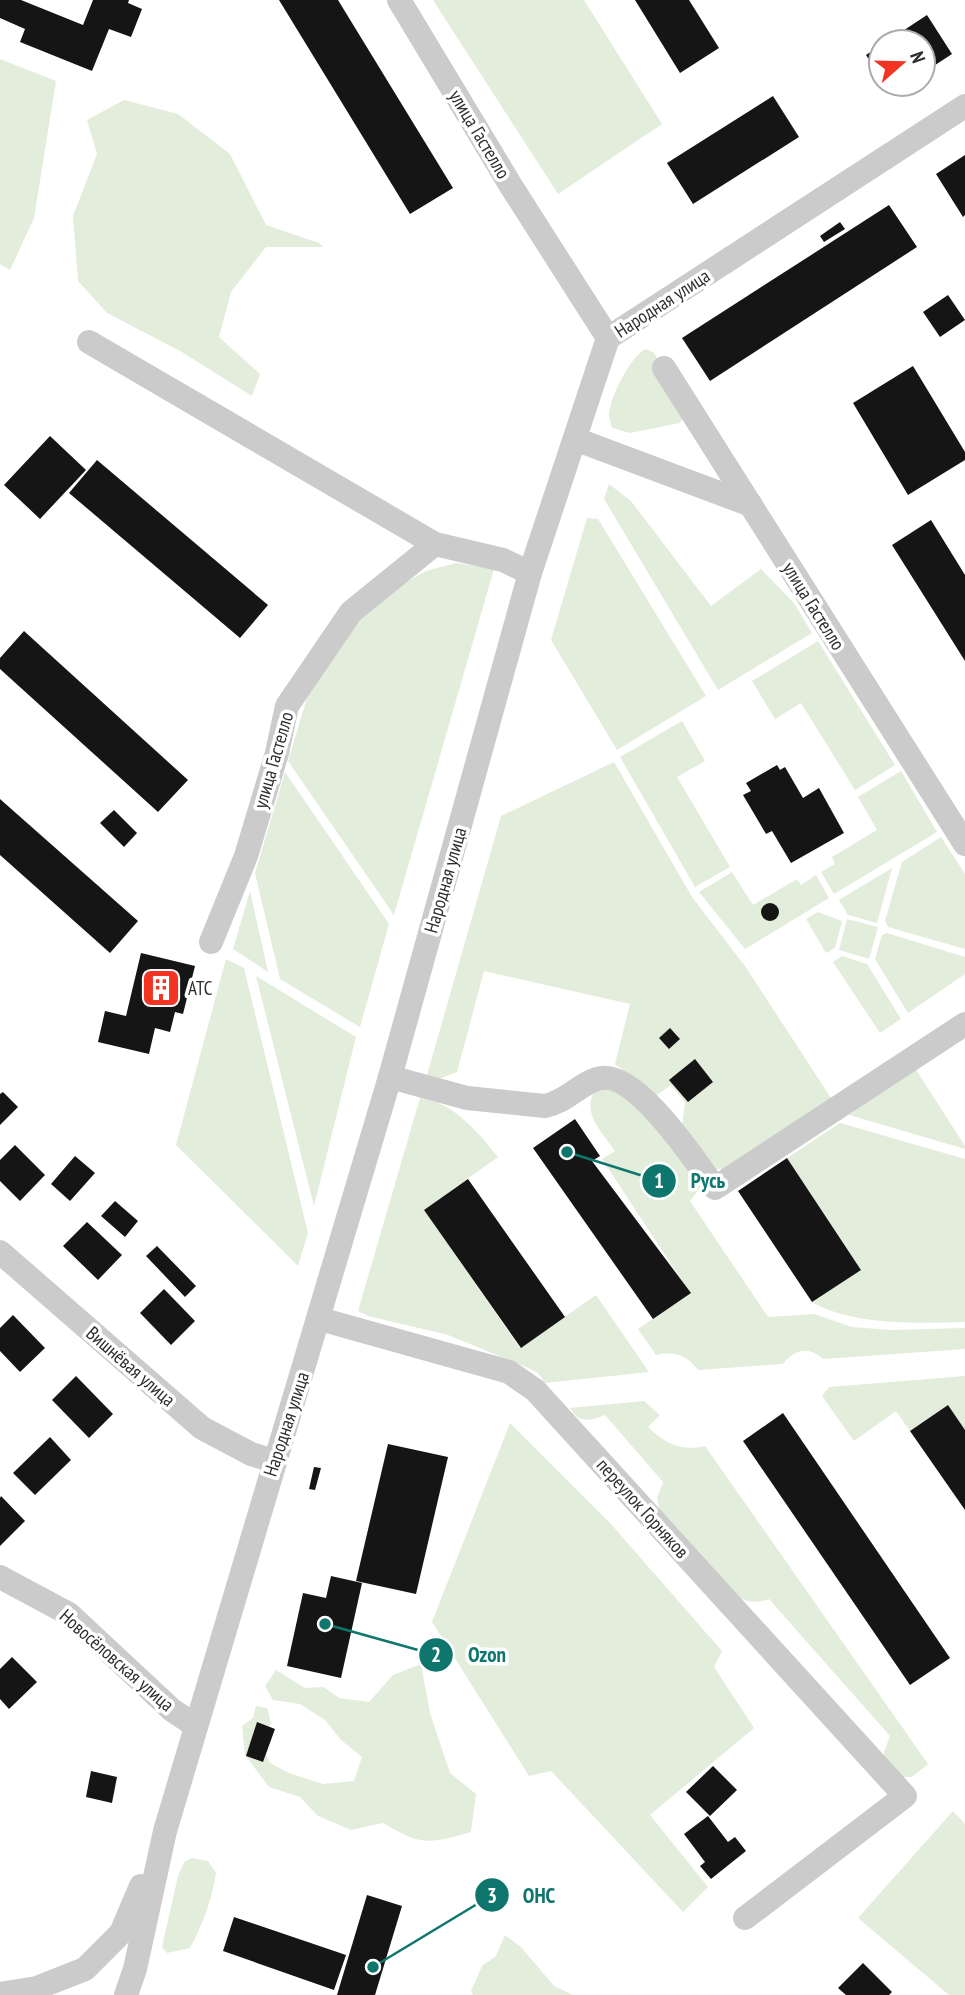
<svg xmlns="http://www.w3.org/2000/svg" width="965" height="1995" viewBox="0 0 965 1995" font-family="'PT Sans Narrow',sans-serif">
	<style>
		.green { fill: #e2eddb }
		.building { fill: #151515 }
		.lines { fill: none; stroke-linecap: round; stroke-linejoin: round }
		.minor { stroke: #cbcbcb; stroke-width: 24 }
		.labels { text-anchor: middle; stroke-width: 7; stroke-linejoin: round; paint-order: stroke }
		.street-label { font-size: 19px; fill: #2e2e2e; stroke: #fff }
		.poi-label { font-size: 19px; fill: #2e2e2e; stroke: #fff; text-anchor: start }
		.leader { fill: none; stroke: #0f766e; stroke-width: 2.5 }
		.callout-dot { fill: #0f766e; stroke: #fff; stroke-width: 2.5 }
		.mark-label { font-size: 21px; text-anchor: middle; font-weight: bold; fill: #fff }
		.callout-label { font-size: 21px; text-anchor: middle; font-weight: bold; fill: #0f766e; stroke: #fff; stroke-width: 7; stroke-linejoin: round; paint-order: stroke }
	</style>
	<rect width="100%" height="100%" fill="#fff"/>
	<g class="green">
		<polygon points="433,0 584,0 662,124 558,194"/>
		<polygon points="0,59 56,81 34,218 10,270 0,264"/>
		<polygon points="124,100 178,114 230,154 266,225 319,243 323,247 266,247 231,292 219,337 260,374 252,396 182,352 107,313 78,281 73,216 97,154 87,120"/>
		<path d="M646,349L654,353L686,413L680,423L630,433L612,428C611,424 610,421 609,417C608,400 631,355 646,349Z"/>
		<polygon points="609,484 631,501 711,606 761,569 794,603 812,633 718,690 604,499"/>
		<polygon points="587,518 598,519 706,696 617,750 551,640"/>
		<polygon points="456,563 494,569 394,915 288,761 310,688 347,631 389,592 426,571"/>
		<polygon points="818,641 895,765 855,790 801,703 775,719 752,681"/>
		<polygon points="682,721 705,761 677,777 730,867 695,887 620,757"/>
		<polygon points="614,762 692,897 745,966 831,1098 725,1169 713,1169 682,1126 685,1102 671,1085 657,1095 615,1064 630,1004 484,971 457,1072 439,1079 427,1075 501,816"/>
		<polygon points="901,771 937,832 834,894 821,872 835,864 832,857 877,830 858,797"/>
		<polygon points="285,772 389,924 360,1027 280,979 255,873"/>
		<polygon points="941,837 965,874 965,949 888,927 885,921 902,862"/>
		<polygon points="892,868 877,923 848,915 839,900"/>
		<polygon points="732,872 753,905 797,879 801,885 816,875 829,898 745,949 699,892"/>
		<polygon points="250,891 268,972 233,949"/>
		<polygon points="818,912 842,921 835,948 826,953 806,919"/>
		<polygon points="847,919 878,927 869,959 839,950"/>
		<polygon points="887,933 965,957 965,974 908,1013 875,959 882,935"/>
		<polygon points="842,956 867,964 901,1019 880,1033 833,962"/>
		<polygon points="226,959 244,968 308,1233 298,1266 176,1145"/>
		<polygon points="256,976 356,1037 314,1206"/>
		<polygon points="915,1068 965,1146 965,1149 849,1115"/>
		<path d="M607,1088C655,1111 672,1146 701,1187L690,1201L768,1317L814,1314L852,1327L891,1330L965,1328V1349L823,1359C809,1346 794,1349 783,1364L698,1370C687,1355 675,1351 656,1355L638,1329L690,1293L602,1159L615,1151C602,1132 581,1113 595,1090Z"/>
		<path d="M420,1098C453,1102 478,1132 498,1157L424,1210L520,1348L596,1295L649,1372L545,1383L538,1373L526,1367L448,1335L368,1316L358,1311Z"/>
		<path d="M840,1123L965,1159V1322C918,1323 854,1326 812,1302L861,1269L787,1158Z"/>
		<polygon points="965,1376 965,1430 948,1405 910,1431 896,1411 854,1441 822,1396 829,1387"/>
		<path d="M644,1401L660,1415L648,1427C664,1443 682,1452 705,1446L928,1764L912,1777H901L884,1762V1752L890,1736L769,1599C757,1603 750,1603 738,1597L660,1511L657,1498L663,1482L605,1415C590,1421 579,1424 570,1408Z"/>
		<polygon points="510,1423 610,1523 722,1651 714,1667 754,1728 650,1815 708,1887 683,1912 551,1771 529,1776 432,1622"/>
		<path d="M421,1664L430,1713L450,1773L476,1794L471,1832C428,1844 422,1846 383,1823L351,1830L318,1816L300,1797L269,1787L245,1755L242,1726L253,1718L256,1706L267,1708L271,1723L260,1742L270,1763L289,1773L323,1784L354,1781L362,1757L341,1740L325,1720L300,1704L273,1700L265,1686L276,1670L305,1688L324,1687L339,1698L369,1702L393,1675Z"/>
		<polygon points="953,1811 965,1824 965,1995 949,1995 858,1918"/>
		<path d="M192,1858L208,1861L216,1873C212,1899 203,1924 190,1948L167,1953L162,1947L178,1876L184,1862Z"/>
		<polygon points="505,1935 521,1947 554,1986 573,1995 473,1995 471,1991 482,1966 496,1956"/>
	</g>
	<g class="building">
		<polygon points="0,0 21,0 83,25 93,0 129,0 128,3 142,9 131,37 109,29 92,71 20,42 25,29 0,18"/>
		<polygon points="279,0 338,0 453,188 410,214"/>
		<polygon points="635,0 689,0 719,48 680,73"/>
		<polygon points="927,15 952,54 923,73 923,42 886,42"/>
		<polygon points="881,45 881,78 866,55"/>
		<polygon points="773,96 799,137 693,204 667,163"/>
		<polygon points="965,155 965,215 963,217 936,174"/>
		<polygon points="889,205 917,247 710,381 682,338"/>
		<polygon points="840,222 845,229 824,242 820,236"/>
		<polygon points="948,295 965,320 940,337 923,312"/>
		<polygon points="913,366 965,452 965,460 908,495 853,403"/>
		<polygon points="50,436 86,470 40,519 4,485"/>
		<polygon points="97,460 268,605 240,638 69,493"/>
		<polygon points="931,520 965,575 965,661 892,545"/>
		<polygon points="24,631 188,780 158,812 0,669 0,658"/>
		<polygon points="777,765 780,770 785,767 803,798 819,788 844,833 791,863 772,831 766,834 743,795 751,791 746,783"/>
		<polygon points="0,799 138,921 110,953 0,855"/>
		<polygon points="114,810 137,833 124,847 100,823"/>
		<circle cx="770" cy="912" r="9"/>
		<polygon points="141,953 195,966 183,1014 175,1012 170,1032 155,1028 149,1054 98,1042 105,1011 126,1016"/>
		<polygon points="670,1028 680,1039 669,1049 659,1038"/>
		<polygon points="695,1059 713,1082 688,1102 669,1080"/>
		<polygon points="3,1092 18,1107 0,1125 0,1094"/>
		<polygon points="575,1119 600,1156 592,1161 691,1293 653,1319 533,1148"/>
		<polygon points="15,1145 45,1175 20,1201 0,1181 0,1160"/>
		<polygon points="75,1156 95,1173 70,1201 51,1184"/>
		<polygon points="787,1158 861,1270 812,1302 738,1191"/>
		<polygon points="468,1179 565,1317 521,1348 424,1210"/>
		<polygon points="115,1201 138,1221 125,1237 101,1216"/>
		<polygon points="87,1222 122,1255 98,1280 63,1246"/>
		<polygon points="157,1246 196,1286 185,1297 146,1256"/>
		<polygon points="164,1289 195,1321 171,1345 140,1313"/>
		<polygon points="13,1315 45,1348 20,1372 0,1351 0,1328"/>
		<polygon points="76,1376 113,1414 89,1438 52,1400"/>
		<polygon points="948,1405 965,1430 965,1510 910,1431"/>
		<polygon points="783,1413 950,1658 910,1685 743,1441"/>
		<polygon points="50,1437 71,1460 35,1495 13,1473"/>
		<polygon points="388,1444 448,1457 416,1594 356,1581"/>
		<polygon points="314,1467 321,1468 315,1490 309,1489"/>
		<polygon points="1,1496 25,1521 0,1546 0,1498"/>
		<polygon points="331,1576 362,1583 341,1678 287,1666 303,1593 326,1598"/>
		<polygon points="12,1657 37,1682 9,1709 0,1699 0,1669"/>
		<polygon points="257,1722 275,1729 263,1762 246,1756"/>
		<polygon points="713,1766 737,1790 710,1816 686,1792"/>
		<polygon points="91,1771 117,1777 112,1803 86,1797"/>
		<polygon points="708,1816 728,1842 735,1837 746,1851 711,1879 700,1866 705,1862 684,1834"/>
		<polygon points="367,1895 402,1906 375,1995 337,1995"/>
		<polygon points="234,1917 346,1955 334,1990 223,1951"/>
		<polygon points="863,1963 892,1992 889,1995 846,1995 838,1988"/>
	</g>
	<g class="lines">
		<g class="minor">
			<polyline points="399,0 511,186 608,338"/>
			<polyline points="89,342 435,544 503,560 530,573"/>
			<polyline points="664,368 965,844"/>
			<polyline points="575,439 751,505"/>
			<polyline points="211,942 246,856 277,753 287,706 351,612 435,544"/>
			<path d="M390,1077L467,1098L545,1106C566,1102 578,1085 597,1079C634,1066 696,1162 715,1188L965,1024"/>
			<polyline points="0,1252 202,1428 251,1454 274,1461"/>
			<polyline points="320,1319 509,1372 535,1390 905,1796 745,1918"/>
			<polyline points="0,1577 69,1614 172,1710 196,1726"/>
			<polyline points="0,1994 37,1988 85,1969 121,1933 141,1886"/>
			<polyline points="126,1995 135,1969 165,1831 390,1077 530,573 608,338 965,106"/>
		</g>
	</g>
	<defs>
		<g id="building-square" transform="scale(2.0125)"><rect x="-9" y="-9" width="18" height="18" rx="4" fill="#f33423" stroke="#fff"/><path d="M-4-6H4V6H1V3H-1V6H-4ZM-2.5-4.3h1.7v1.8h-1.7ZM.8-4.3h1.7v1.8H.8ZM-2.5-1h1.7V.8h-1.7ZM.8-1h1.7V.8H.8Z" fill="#fff"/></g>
	</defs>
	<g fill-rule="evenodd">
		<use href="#building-square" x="161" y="988"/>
	</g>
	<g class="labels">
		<g class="street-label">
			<text transform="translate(480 134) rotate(59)" y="7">улица Гастелло</text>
			<text transform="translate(662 303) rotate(-33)" y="7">Народная улица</text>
			<text transform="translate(814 606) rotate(58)" y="7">улица Гастелло</text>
			<text transform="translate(273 760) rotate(-74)" y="7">улица Гастелло</text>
			<text transform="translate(445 880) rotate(-74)" y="7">Народная улица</text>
			<text transform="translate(131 1366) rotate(41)" y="7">Вишнёвая улица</text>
			<text transform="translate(286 1424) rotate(-72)" y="7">Народная улица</text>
			<text transform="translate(643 1508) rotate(48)" y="7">переулок Горняков</text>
			<text transform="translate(117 1660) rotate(41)" y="7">Новосёловская улица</text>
		</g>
		<g class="poi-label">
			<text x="188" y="995">АТС</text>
		</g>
	</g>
	<path class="leader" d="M567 1152L659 1181M325 1624L436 1655M373 1967L492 1895"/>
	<g class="callout-dot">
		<circle cx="567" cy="1152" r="7"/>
		<circle cx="325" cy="1624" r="7"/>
		<circle cx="373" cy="1967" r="7"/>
		<circle cx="659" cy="1181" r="18"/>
		<circle cx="436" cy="1655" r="18"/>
		<circle cx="492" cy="1895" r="18"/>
	</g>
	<g class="mark-label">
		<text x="659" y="1188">1</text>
		<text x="436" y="1662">2</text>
		<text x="492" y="1903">3</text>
	</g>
	<g class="callout-label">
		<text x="708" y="1188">Русь</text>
		<text x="487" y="1662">Ozon</text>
		<text x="539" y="1903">ОНС</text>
	</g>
	<g transform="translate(902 63) rotate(70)"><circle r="33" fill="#ffffff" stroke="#ababab" stroke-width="2"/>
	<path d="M0-5L12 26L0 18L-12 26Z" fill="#f33423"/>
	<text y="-10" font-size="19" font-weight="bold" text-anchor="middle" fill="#2e2e2e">N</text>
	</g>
</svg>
